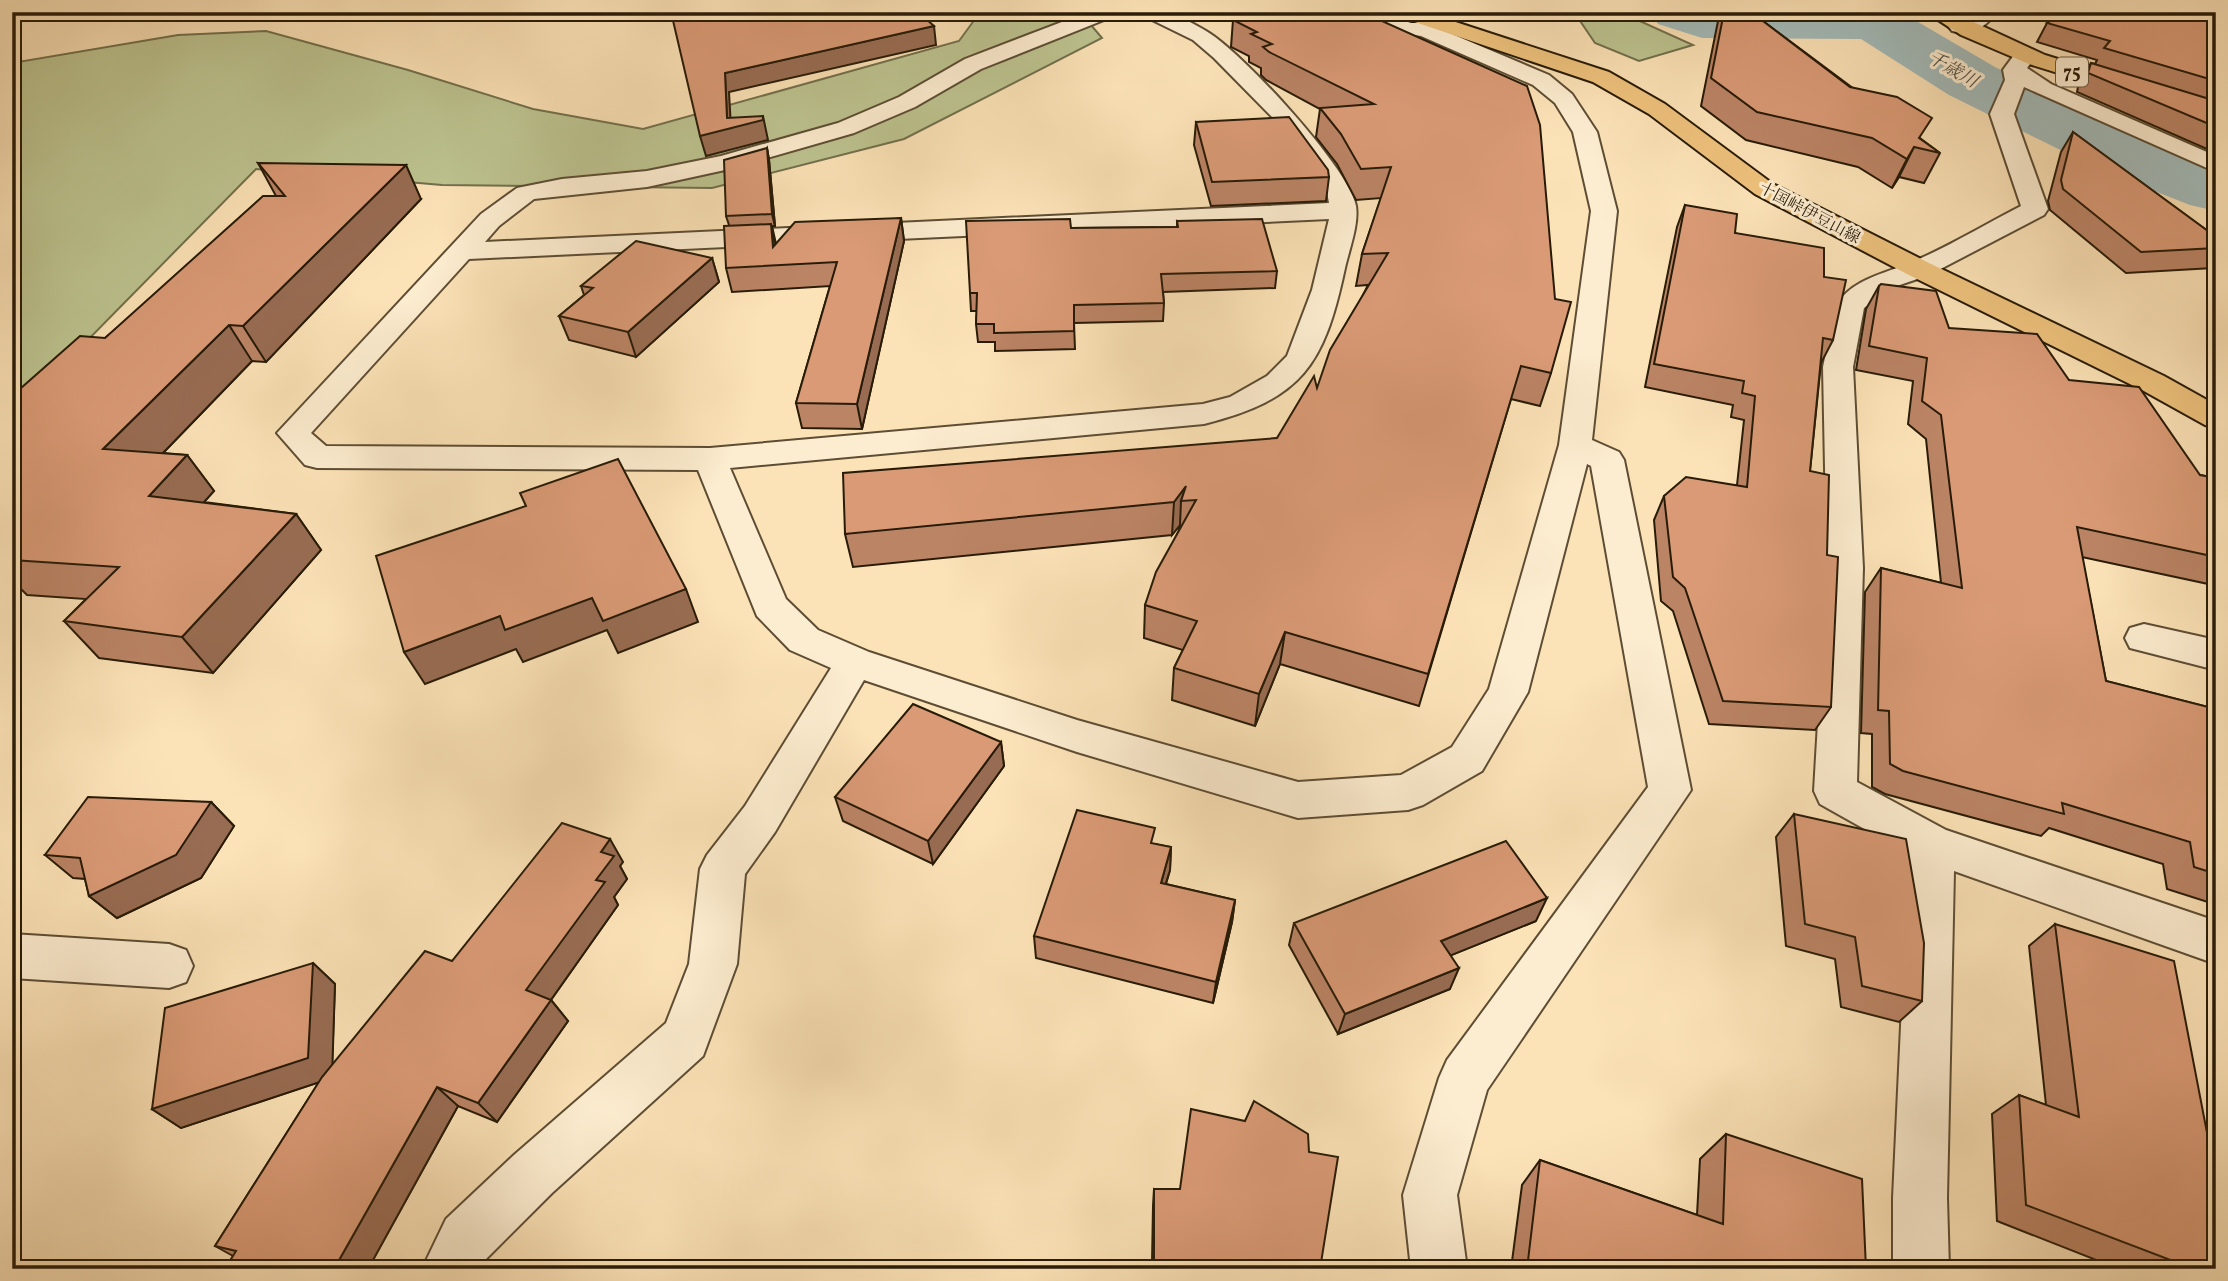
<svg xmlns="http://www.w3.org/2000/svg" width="2228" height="1281" viewBox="0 0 2228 1281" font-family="Vollkorn,'Noto Serif JP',serif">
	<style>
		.green { fill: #bdc490; stroke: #72704c; stroke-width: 2 }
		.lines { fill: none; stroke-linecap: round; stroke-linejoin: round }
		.river { fill: #a3bbb9; fill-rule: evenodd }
		.minor-casing { stroke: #5d4d34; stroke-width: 4 }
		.major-casing { stroke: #281b08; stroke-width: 4 }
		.path { stroke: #281b08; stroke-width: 2.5; stroke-dasharray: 3.5 2; stroke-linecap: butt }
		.minor { fill: #fdedd0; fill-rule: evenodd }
		.major { fill: #eec27c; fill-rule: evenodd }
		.wall { fill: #bb8465; stroke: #281b08; stroke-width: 2 }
		.shaded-wall { fill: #986c52; stroke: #281b08; stroke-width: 2 }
		.building { fill: #d99a75; stroke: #281b08; stroke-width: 2 }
		.labels { text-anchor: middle; stroke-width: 6; stroke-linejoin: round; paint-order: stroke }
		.far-street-label { font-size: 16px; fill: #281b08; stroke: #fdedd0 }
		.far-water-label { font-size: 18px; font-style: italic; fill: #535346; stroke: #fdedd0 }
		.shield { fill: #fdedd0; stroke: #685a44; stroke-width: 2 }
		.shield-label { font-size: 18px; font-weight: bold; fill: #281b08 }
	</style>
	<rect width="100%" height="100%" fill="#fce3b7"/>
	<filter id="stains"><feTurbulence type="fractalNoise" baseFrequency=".00286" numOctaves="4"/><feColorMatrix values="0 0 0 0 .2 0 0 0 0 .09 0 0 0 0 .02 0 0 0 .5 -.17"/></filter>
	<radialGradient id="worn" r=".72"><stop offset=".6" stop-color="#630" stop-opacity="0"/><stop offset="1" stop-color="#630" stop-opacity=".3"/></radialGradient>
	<g class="green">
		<polygon points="988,12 1080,12 1102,38 904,139 712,188 442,185 256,169 12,417 12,63 178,35 266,31 408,70 533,109 643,129 959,41 978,15"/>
		<polygon points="1574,12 1620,12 1693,45 1639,61 1595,43"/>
		<polygon points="1679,12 1864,12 1874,21 1702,20"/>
	</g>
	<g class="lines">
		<polygon class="river" points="1650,12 1901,12 1995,67 2151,140 2216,164 2216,211 2190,205 2101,170 1949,95 1861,39 1702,38 1658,24"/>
		<g class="minor-casing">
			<g id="minor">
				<path d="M1088,12H1117L1114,16L981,69L915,107L854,133L725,170L647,187L534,199L499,226L485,242L1329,203L1327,192L1278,123L1214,58L1193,40L1144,16L1141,12C1170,12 1181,16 1206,31C1241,51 1349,168 1356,206C1359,224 1349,250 1345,268C1324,366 1302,399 1204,424L730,468L786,599L818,630L869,652L1077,720L1298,782L1401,775L1452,747L1489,689L1559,445L1591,211L1573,132L1555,103L1533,85L1421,36L1402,33L1348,16L1345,12H1377L1411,23H1420L1434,17L1441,19L1444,23L1440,29L1549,75L1572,94L1597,132L1617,211L1592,440L1619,452L1624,460L1691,790L1487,1090L1457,1195L1467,1269H1411L1403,1195L1439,1078L1447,1060L1648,787L1591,466L1587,464L1528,692L1482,771L1423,805L1408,810L1298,818L1077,752L864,680L775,832L745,874L737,964L703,1056L552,1193L486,1259L480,1269H422L446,1219L514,1155L666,1023L689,964L700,869L707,855L745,806L831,668L790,650L757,616L698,470L317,468L305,465L277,433L481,214L517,188L562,179L647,171L721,156L838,123L899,97L965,59ZM1329,219L1312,290L1287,356L1267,376L1230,397L1203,404L710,448L326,446L311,433L469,259Z"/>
				<path d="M1970,12H1991L1993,16C1984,29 1968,35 1952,31L1949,27L1952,23L1972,16Z"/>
				<path d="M2025,49L2033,51L2036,56L2027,68L2051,84L2216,156V172L2024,87L2014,114L2048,209L2044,215L1929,275L1888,289L1864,308L1853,367L1863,568L1857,782L1946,830L2216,921V964L1954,871L1947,1198L1949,1269H1893V1198L1909,854L1820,804L1814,791L1827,568L1823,367L1836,305C1853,279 1883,274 1910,263C1948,247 1984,225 2021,206L1990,114L2005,80L2003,70L2017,51Z"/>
				<polygon points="2144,624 2216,640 2216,670 2130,648 2125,638 2130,628"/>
				<polygon points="12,934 169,944 186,950 193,966 186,982 169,988 12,978"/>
			</g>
		</g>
		<g class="major-casing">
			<g id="major">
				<polygon points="1394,12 1425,12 1609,72 1665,104 1773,184 1929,263 2164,376 2216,405 2216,428 2205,425 2142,390 1909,275 1755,194 1649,114 1593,82 1397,16"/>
				<polygon points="1926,12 1952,12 2045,55 2216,108 2216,122 2029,64 1961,35"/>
			</g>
		</g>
		<polyline class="path" points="2040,13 2062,16"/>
		<use href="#minor" class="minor"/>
		<use href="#major" class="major"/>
	</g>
	<g class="wall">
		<polygon points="1345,12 1551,373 1540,406 1511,399 1419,706 1280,664 1255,726 1172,700 1174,668 1183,650 1144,638 1145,605 1179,530 1180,525 1172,535 853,567 845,534 1277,438 1317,388 1368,285 1356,286 1362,254 1381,198 1356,200 1337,164 1316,137 1320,109 1266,80 1261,75 1261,68 1249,62 1249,56 1231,47 1233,20"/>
		<polygon points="1721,12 1751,12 1940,153 1924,183 1899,177 1892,188 1858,167 1746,140 1701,106 1718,21"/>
		<polygon points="2216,12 2216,153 2077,92 2079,82 2091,63 2095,64 2097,60 2037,42 2047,23"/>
		<polygon points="1196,122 1329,177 1326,201 1211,206 1194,145"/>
		<polygon points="2073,132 2216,237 2216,265 2213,268 2126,273 2050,210 2048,201 2061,152"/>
		<polygon points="767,148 769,160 775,226 772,226 776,244 901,218 904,241 862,429 802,428 796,403 830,286 732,292 726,268 729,225 726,216"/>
		<polygon points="258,163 421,199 266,362 252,361 163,453 187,455 214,491 204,502 296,514 321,550 213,673 99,658 64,621 86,599 27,595 12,580 12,396 105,338 276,196"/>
		<polygon points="1685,205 1735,233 1824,277 1833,340 1821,363 1810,471 1827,555 1831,707 1815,730 1709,724 1673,611 1661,601 1654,520 1664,496 1737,485 1744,420 1731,417 1733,405 1645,387 1677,227"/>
		<polygon points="1177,221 1277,271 1275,288 1163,292 1164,303 1163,321 1074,323 1075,349 995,351 995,342 978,342 976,324 977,311 971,311 970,293 1071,228 1177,227"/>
		<polygon points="712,258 719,282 636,357 569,340 559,316 584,295 581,286"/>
		<polygon points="1879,286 1949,328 2069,380 2200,475 2216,478 2216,600 2208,584 2082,557 2106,681 2216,709 2216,918 2213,917 2211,903 2167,889 2163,864 2049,828 2041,836 1885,794 1872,787 1872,734 1861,733 1865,592 1881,568 1941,583 1926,439 1908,424 1913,381 1856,370 1866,309"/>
		<polygon points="1001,742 1004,766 933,864 843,821 835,797"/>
		<polygon points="211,802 234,826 201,878 117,918 89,896 85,879 73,878 45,855"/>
		<polygon points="1794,814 1922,1001 1899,1022 1841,1007 1835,959 1786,946 1776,837"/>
		<polygon points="1154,844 1171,847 1170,870 1166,884 1235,900 1232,922 1213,1003 1036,958 1034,936"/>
		<polygon points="623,862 620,866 627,879 614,897 618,905 551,1000 568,1021 497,1122 458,1106 368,1269 225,1269 233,1256 215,1246 319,1082 181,1128 152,1109 313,963 335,984 332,1065 452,961"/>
		<polygon points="1536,921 1451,955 1450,989 1338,1034 1289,945 1294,923"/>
		<polygon points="2055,924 2216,1269 2119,1269 1997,1221 1992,1114 2019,1095 2046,1105 2029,946"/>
		<polygon points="1726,1134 1866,1269 1511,1269 1522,1185 1540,1160 1697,1215 1700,1159"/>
		<polygon points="1154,1189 1320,1269 1152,1263 1153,1206"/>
	</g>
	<g class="shaded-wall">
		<polygon points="934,26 936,45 729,92 731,128 763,116 768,140 706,156 700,136 727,118 725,73"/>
		<polygon points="1914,147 1899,177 1892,188 1907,159"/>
		<polygon points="767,148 769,160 775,226 772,214"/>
		<polygon points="406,165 421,199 266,362 243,326"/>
		<polygon points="901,218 904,241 862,429 857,404"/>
		<polygon points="771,224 776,247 773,247"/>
		<polygon points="712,258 719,282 636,357 628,332"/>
		<polygon points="229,325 252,361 132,485 103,449"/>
		<polygon points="187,455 214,491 177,532 149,496"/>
		<polygon points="1186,486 1181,501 1180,525 1172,535 1174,502"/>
		<polygon points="296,514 321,550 213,673 182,637"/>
		<polygon points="686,589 698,622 618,653 607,630 523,662 516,649 425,684 404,652 500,616 592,598"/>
		<polygon points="1285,632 1280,664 1255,726 1259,694"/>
		<polygon points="1001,742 1004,766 933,864 928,841"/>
		<polygon points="211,802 234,826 201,878 117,918 89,896"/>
		<polygon points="610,839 623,862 620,866 627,879 614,897 618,905 543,1011 526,990 596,880 601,852"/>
		<polygon points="1171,847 1170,870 1159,905 1161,883"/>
		<polygon points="1547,898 1536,921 1432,963 1441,941"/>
		<polygon points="1235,900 1232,922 1213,1003 1216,982"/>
		<polygon points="313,963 335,984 332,1078 181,1128 152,1109"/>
		<polygon points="1459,968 1450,989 1338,1034 1345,1014"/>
		<polygon points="551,1000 568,1021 497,1122 478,1103"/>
		<polygon points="437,1087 458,1106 368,1269 334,1269"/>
	</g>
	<g class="building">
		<polygon points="671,12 722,12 722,14 728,12 918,12 934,26 725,73 727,118 763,116 763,120 700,136"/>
		<polygon points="1256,12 1345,12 1347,13 1362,12 1527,86 1540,125 1555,299 1571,302 1551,373 1521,366 1428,674 1285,632 1259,694 1174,668 1197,621 1145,605 1156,572 1196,500 1181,501 1186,486 1174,502 845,534 843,473 1277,438 1314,376 1317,388 1330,350 1388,253 1362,254 1391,167 1361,169 1341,134 1320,108 1374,104 1269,52 1263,47 1272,44 1251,34 1257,32 1233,20"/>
		<polygon points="1724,12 1751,12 1850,87 1897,97 1932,118 1919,138 1940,153 1914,147 1907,159 1872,138 1757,112 1711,78"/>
		<polygon points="2065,12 2216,12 2216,81 2104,48 2110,41 2047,23"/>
		<polygon points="2091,63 2216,101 2216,127 2088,73"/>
		<polygon points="1289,117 1328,170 1329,177 1212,182 1196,122"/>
		<polygon points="2073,132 2216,237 2216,248 2141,252 2063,189 2061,180"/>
		<polygon points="767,148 772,214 726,216 724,160"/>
		<polygon points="258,163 406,165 243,326 229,325 103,449 187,455 149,496 296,514 182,637 64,621 119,567 12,560 12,418 16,414 12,414 12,396 80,336 105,338 263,196 285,196"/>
		<polygon points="1685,205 1737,214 1735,233 1824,248 1824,277 1846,280 1833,340 1823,338 1810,471 1829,475 1827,555 1838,557 1831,707 1723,701 1685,588 1673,577 1664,496 1686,477 1747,487 1755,396 1742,393 1744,381 1654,364"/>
		<polygon points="901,218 857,404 796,403 837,262 726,268 724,226 771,224 773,247 795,222"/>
		<polygon points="1070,219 1071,228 1178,227 1177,221 1262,219 1277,271 1161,274 1164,303 1074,305 1074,331 994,333 994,324 976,324 977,293 970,293 966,221"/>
		<polygon points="636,241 712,258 628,332 559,316 593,288 581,286"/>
		<polygon points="1881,284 1936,291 1949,328 2037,334 2069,380 2139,387 2200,475 2216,478 2216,557 2077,527 2106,681 2216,709 2216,874 2194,867 2190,842 2062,803 2064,814 1903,771 1890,764 1889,711 1878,710 1881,568 1962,588 1941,415 1922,401 1927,358 1869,346 1879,286"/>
		<polygon points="618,459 686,589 603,621 592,598 505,630 500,616 404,652 376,556 526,506 520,493"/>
		<polygon points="913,704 1001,742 928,841 835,797"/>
		<polygon points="88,797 211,802 176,855 89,896 80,858 45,855"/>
		<polygon points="1077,810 1155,828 1151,843 1171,847 1161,883 1235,900 1216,982 1034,936"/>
		<polygon points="1794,814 1906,839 1924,943 1922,1001 1862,986 1855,937 1805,924"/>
		<polygon points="562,823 610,839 601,852 614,856 596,880 605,882 526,990 551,1000 478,1103 437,1087 334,1269 225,1269 236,1251 215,1246 322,1077 425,951 452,961"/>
		<polygon points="1506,841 1547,898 1441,941 1459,968 1345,1014 1294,923"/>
		<polygon points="2055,924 2174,961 2213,1164 2216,1165 2216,1269 2194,1269 2026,1205 2019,1095 2079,1117"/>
		<polygon points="313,963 308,1058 152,1109 165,1008"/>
		<polygon points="1254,1101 1308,1134 1309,1152 1338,1157 1320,1269 1131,1269 1131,1261 1154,1263 1154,1189 1180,1189 1191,1109 1245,1121"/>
		<polygon points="1726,1134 1862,1179 1866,1269 1527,1269 1540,1160 1723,1224"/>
	</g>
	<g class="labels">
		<g class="far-street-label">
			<text transform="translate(1810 212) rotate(28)" y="6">十国峠伊豆山線</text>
		</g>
		<g class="far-water-label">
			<text transform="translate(1953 69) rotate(30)" y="6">千歳川</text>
		</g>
		<rect class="shield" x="2056" y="57.5" width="32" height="29" rx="5"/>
		<g class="shield-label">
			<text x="2072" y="78">75</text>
		</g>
	</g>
	<rect width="2228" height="1281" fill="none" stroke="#fce3b7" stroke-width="42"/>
	<rect x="14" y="14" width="2200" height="1253" fill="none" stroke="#281b08" stroke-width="3.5"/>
	<rect x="21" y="21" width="2186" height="1239" fill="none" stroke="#281b08" stroke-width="2"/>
	<rect width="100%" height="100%" filter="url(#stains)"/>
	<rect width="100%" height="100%" fill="url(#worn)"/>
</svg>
